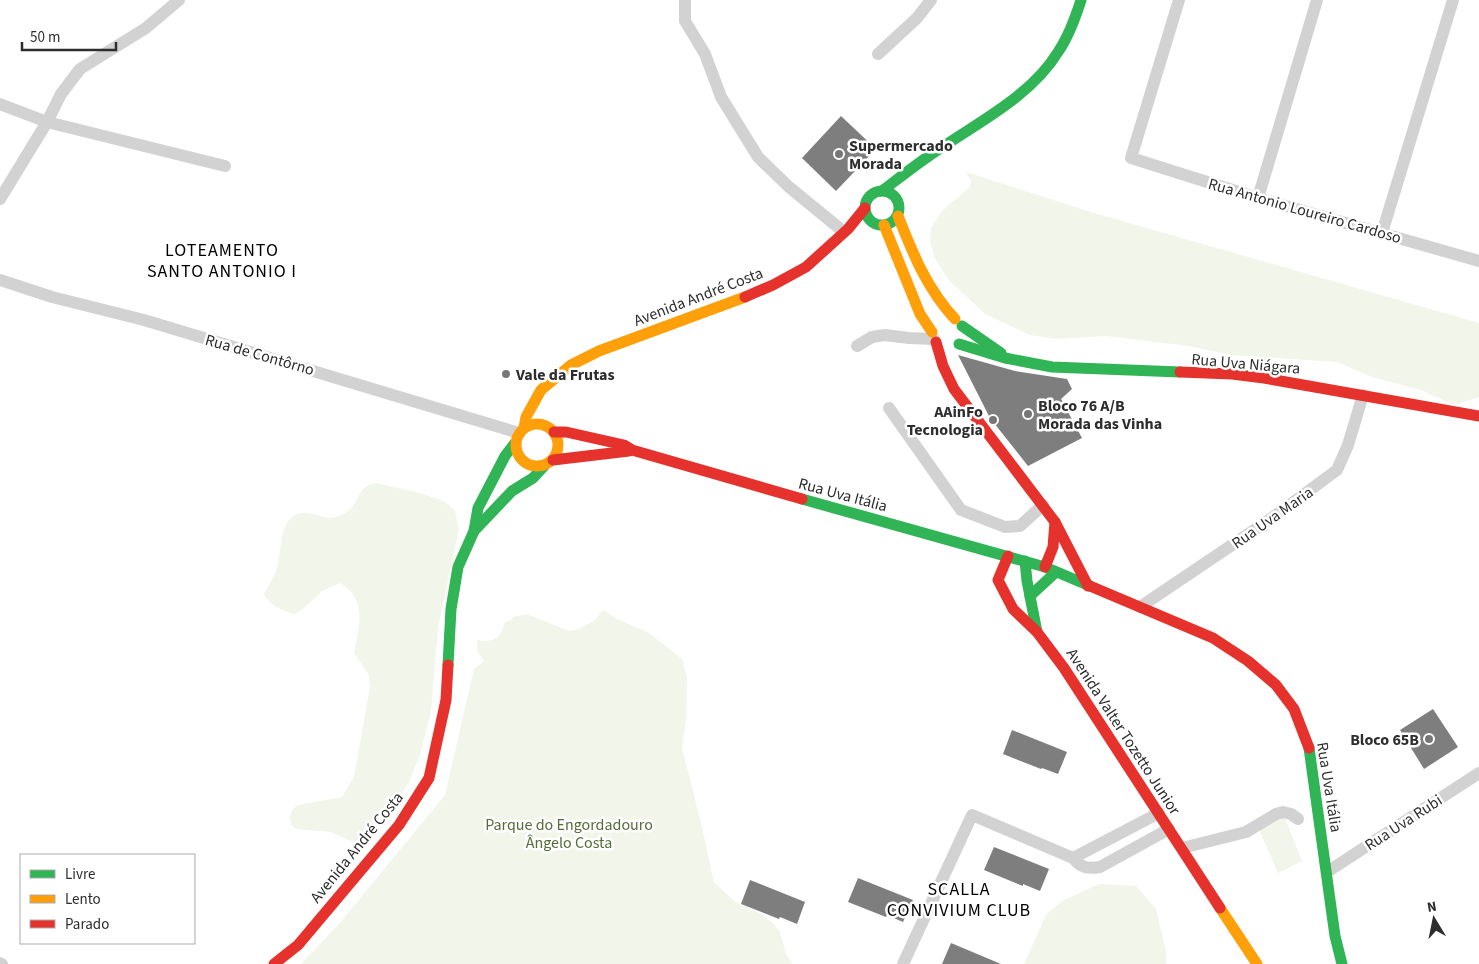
<svg xmlns="http://www.w3.org/2000/svg" width="1479" height="964" viewBox="0 0 1479 964" font-family="'Source Sans 3',sans-serif">
	<style>
		.green { fill: #f1f5ea }
		.building { fill: #7e7e7e }
		.lines { fill: none; stroke-linecap: round; stroke-linejoin: round }
		.street { stroke: #d2d2d2; stroke-width: 12 }
		.fast { stroke: #30b455; stroke-width: 11 }
		.slow { stroke: #ff9f0a; stroke-width: 11 }
		.jam { stroke: #e5322d; stroke-width: 11 }
		.poi-dot { fill: #767676; stroke: #fff; stroke-width: 2 }
		.labels { text-anchor: middle; stroke-width: 5; stroke-linejoin: round; paint-order: stroke }
		.poi-label { font-size: 16px; font-weight: bold; fill: #2d2d2d; stroke: #fff; text-anchor: start }
		.street-label { font-size: 16px; fill: #2d2d2d; stroke: #fff }
		.park-label { font-size: 16px; fill: #556d37; stroke: #fff }
		.neighbourhood-label { font-size: 18px; letter-spacing: 1px; fill: #000; stroke: #fff }
	</style>
	<rect width="100%" height="100%" fill="#fff"/>
	<g class="green">
		<polygon points="966,172 1087,211 1479,323 1479,397 1454,405 1421,390 1372,377 1337,362 1231,355 1189,346 1106,336 1056,339 1030,335 985,314 948,279 934,257 930,241 931,228 942,211 970,187 971,181"/>
		<path d="M376,483L420,493L443,501L455,511L459,529L438,628L431,711L420,755L408,784L387,815L370,835L355,843L331,832L296,829L291,825L290,817L292,810L298,805L342,797L354,777L370,687L369,675L354,653C359,626 368,599 340,583L322,591L302,610L294,614C283,611 269,605 264,594C268,587 273,579 276,571C283,554 277,513 304,513C322,513 325,524 345,513C361,504 355,487 376,483Z"/>
		<path d="M603,610L617,619L649,633L682,659L687,678L686,719L682,748L701,823L713,878L714,882L734,901L761,914L774,924L780,932L786,954L793,964H301L339,924L445,795L474,669L484,661L477,651V640C494,643 501,638 505,622L511,620L513,617L527,614L569,631L579,629L595,620Z"/>
		<polygon points="1284,816 1302,861 1278,873 1258,827"/>
		<polygon points="1099,884 1136,886 1156,909 1166,951 1166,964 1024,964 1046,915 1062,901"/>
	</g>
	<g class="building">
		<polygon points="841,116 876,149 836,191 802,158"/>
		<polygon points="958,355 1015,371 1067,379 1072,389 1061,399 1082,438 1028,466 990,418"/>
		<polygon points="1433,709 1458,747 1424,769 1400,730"/>
		<polygon points="1012,730 1067,752 1058,774 1042,768 1041,769 1003,754"/>
		<polygon points="994,847 1049,869 1040,891 1023,884 1023,886 984,870"/>
		<polygon points="858,878 913,900 903,922 887,915 886,917 848,902"/>
		<polygon points="750,880 805,902 797,924 780,917 779,919 741,904"/>
		<polygon points="951,943 1001,964 942,964"/>
	</g>
	<g class="lines">
		<g class="street">
			<polyline points="685,0 685,21 705,54 721,97 758,157 789,187 844,232"/>
			<polyline points="1179,0 1131,158 1258,198 1479,261"/>
			<polyline points="878,54 917,18 931,0"/>
			<polyline points="0,104 47,122 225,166"/>
			<polyline points="1258,198 1317,0"/>
			<polyline points="0,199 47,122 61,94 80,69 146,28 179,0"/>
			<polyline points="1382,233 1453,0"/>
			<polyline points="0,280 52,297 144,320 519,433"/>
			<polyline points="857,346 872,337 885,335 909,338 934,339"/>
			<polyline points="889,408 961,510 1005,527 1020,526 1043,505"/>
			<polyline points="1140,607 1272,518 1337,470 1348,445 1363,395"/>
			<polyline points="1182,848 1246,832 1276,814 1283,812 1291,814 1298,819"/>
			<polyline points="1073,858 1159,813"/>
			<polyline points="1327,872 1479,773"/>
			<polyline points="0,963 2,964"/>
			<path d="M903,964L972,815L1073,858C1081,868 1088,869 1100,867L1169,829"/>
		</g>
		<g class="fast">
			<path d="M882,191C903,175 924,158 947,144C986,118 1033,93 1058,52C1069,36 1075,19 1081,0"/>
			<circle cx="882" cy="208" r="17"/>
			<polyline points="962,326 1001,353"/>
			<polyline points="959,344 1005,358 1052,367 1180,372"/>
			<polyline points="802,499 1045,567 1090,586"/>
			<polyline points="474,531 512,491 533,478 545,465"/>
			<polyline points="1025,561 1027,581 1037,632"/>
			<polyline points="1030,596 1056,572"/>
			<polyline points="448,665 451,609 458,567 474,531 478,508 505,456 515,443"/>
			<polyline points="1309,748 1335,936 1342,964"/>
		</g>
		<g class="slow">
			<path d="M898,216C913,254 927,289 955,319"/>
			<polyline points="884,225 920,314 932,332"/>
			<circle cx="537" cy="445" r="21"/>
			<polyline points="524,428 526,417 541,390 571,365 599,351 745,297"/>
			<polyline points="1220,908 1257,964"/>
		</g>
		<g class="jam">
			<polyline points="745,297 773,285 806,267 848,229 865,208"/>
			<polyline points="936,342 943,366 954,389 1055,522 1088,586"/>
			<polyline points="1180,372 1232,374 1264,378 1479,416"/>
			<polyline points="554,432 566,432 624,445 632,450 802,499"/>
			<polyline points="553,460 629,451"/>
			<polyline points="1008,556 998,580 1013,609 1037,632 1064,668 1220,908"/>
			<polyline points="1045,567 1053,547 1055,522"/>
			<polyline points="1090,586 1213,638 1248,661 1276,685 1294,709 1309,748"/>
			<polyline points="274,964 298,945 399,825 429,778 446,700 448,665"/>
		</g>
	</g>
	<g class="poi-dot">
		<circle cx="839" cy="154" r="5"/>
		<circle cx="506" cy="374" r="5"/>
		<circle cx="1028" cy="414" r="5"/>
		<circle cx="993" cy="420" r="5"/>
		<circle cx="1429" cy="739" r="5"/>
	</g>
	<g class="labels">
		<g class="poi-label">
			<text x="849" y="151">Supermercado<tspan x="849" dy="18">Morada</tspan></text>
			<text x="516" y="380">Vale da Frutas</text>
			<text x="1038" y="411">Bloco 76 A/B<tspan x="1038" dy="18">Morada das Vinha</tspan></text>
			<text x="983" y="417" text-anchor="end">AAinFo<tspan x="983" dy="18">Tecnologia</tspan></text>
			<text x="1419" y="745" text-anchor="end">Bloco 65B</text>
		</g>
		<g class="street-label">
			<text transform="translate(1305 210) rotate(16)" y="6">Rua Antonio Loureiro Cardoso</text>
			<text transform="translate(698 296) rotate(-21)" y="6">Avenida André Costa</text>
			<text transform="translate(260 354) rotate(16)" y="6">Rua de Contôrno</text>
			<text transform="translate(1246 363) rotate(5)" y="6">Rua Uva Niágara</text>
			<text transform="translate(843 494) rotate(15)" y="6">Rua Uva Itália</text>
			<text transform="translate(1272 517) rotate(-35)" y="6">Rua Uva Maria</text>
			<text transform="translate(1124 731) rotate(57)" y="6">Avenida Valter Tozetto Junior</text>
			<text transform="translate(1330 787) rotate(81)" y="6">Rua Uva Itália</text>
			<text transform="translate(1403 822) rotate(-33)" y="6">Rua Uva Rubi</text>
			<text transform="translate(356 847) rotate(-51)" y="6">Avenida André Costa</text>
		</g>
		<g class="park-label">
			<text x="569" y="830">Parque do Engordadouro<tspan x="569" dy="18">Ângelo Costa</tspan></text>
		</g>
		<g class="neighbourhood-label">
			<text x="222" y="256">LOTEAMENTO<tspan x="222" dy="21">SANTO ANTONIO I</tspan></text>
			<text x="959" y="895">SCALLA<tspan x="959" dy="21">CONVIVIUM CLUB</tspan></text>
		</g>
	</g>
	<rect x="20" y="854" width="175" height="90" fill="#ffffff" stroke="#ababab"/>
	<rect x="30" y="870" width="25" height="8" fill="#30b455" stroke="#ababab"/>
	<text x="65" y="879" font-size="15" fill="#2d2d2d">Livre</text>
	<rect x="30" y="895" width="25" height="8" fill="#ff9f0a" stroke="#ababab"/>
	<text x="65" y="904" font-size="15" fill="#2d2d2d">Lento</text>
	<rect x="30" y="920" width="25" height="8" fill="#e5322d" stroke="#ababab"/>
	<text x="65" y="929" font-size="15" fill="#2d2d2d">Parado</text>
	<g transform="translate(1434 919) rotate(350)" stroke="#ffffff" stroke-width="4" paint-order="stroke">
	<path d="M0-4L9 19L0 12L-9 19Z" fill="#2d2d2d"/>
	<text y="-8" font-size="14" font-weight="bold" text-anchor="middle" fill="#2d2d2d">N</text>
	</g>
	<path d="M22 42v8h94v-8" fill="none" stroke="#2d2d2d" stroke-width="2.5"/>
	<text x="30" y="42" font-size="15" fill="#2d2d2d" stroke="#ffffff" stroke-width="4" paint-order="stroke">50 m</text>
</svg>
